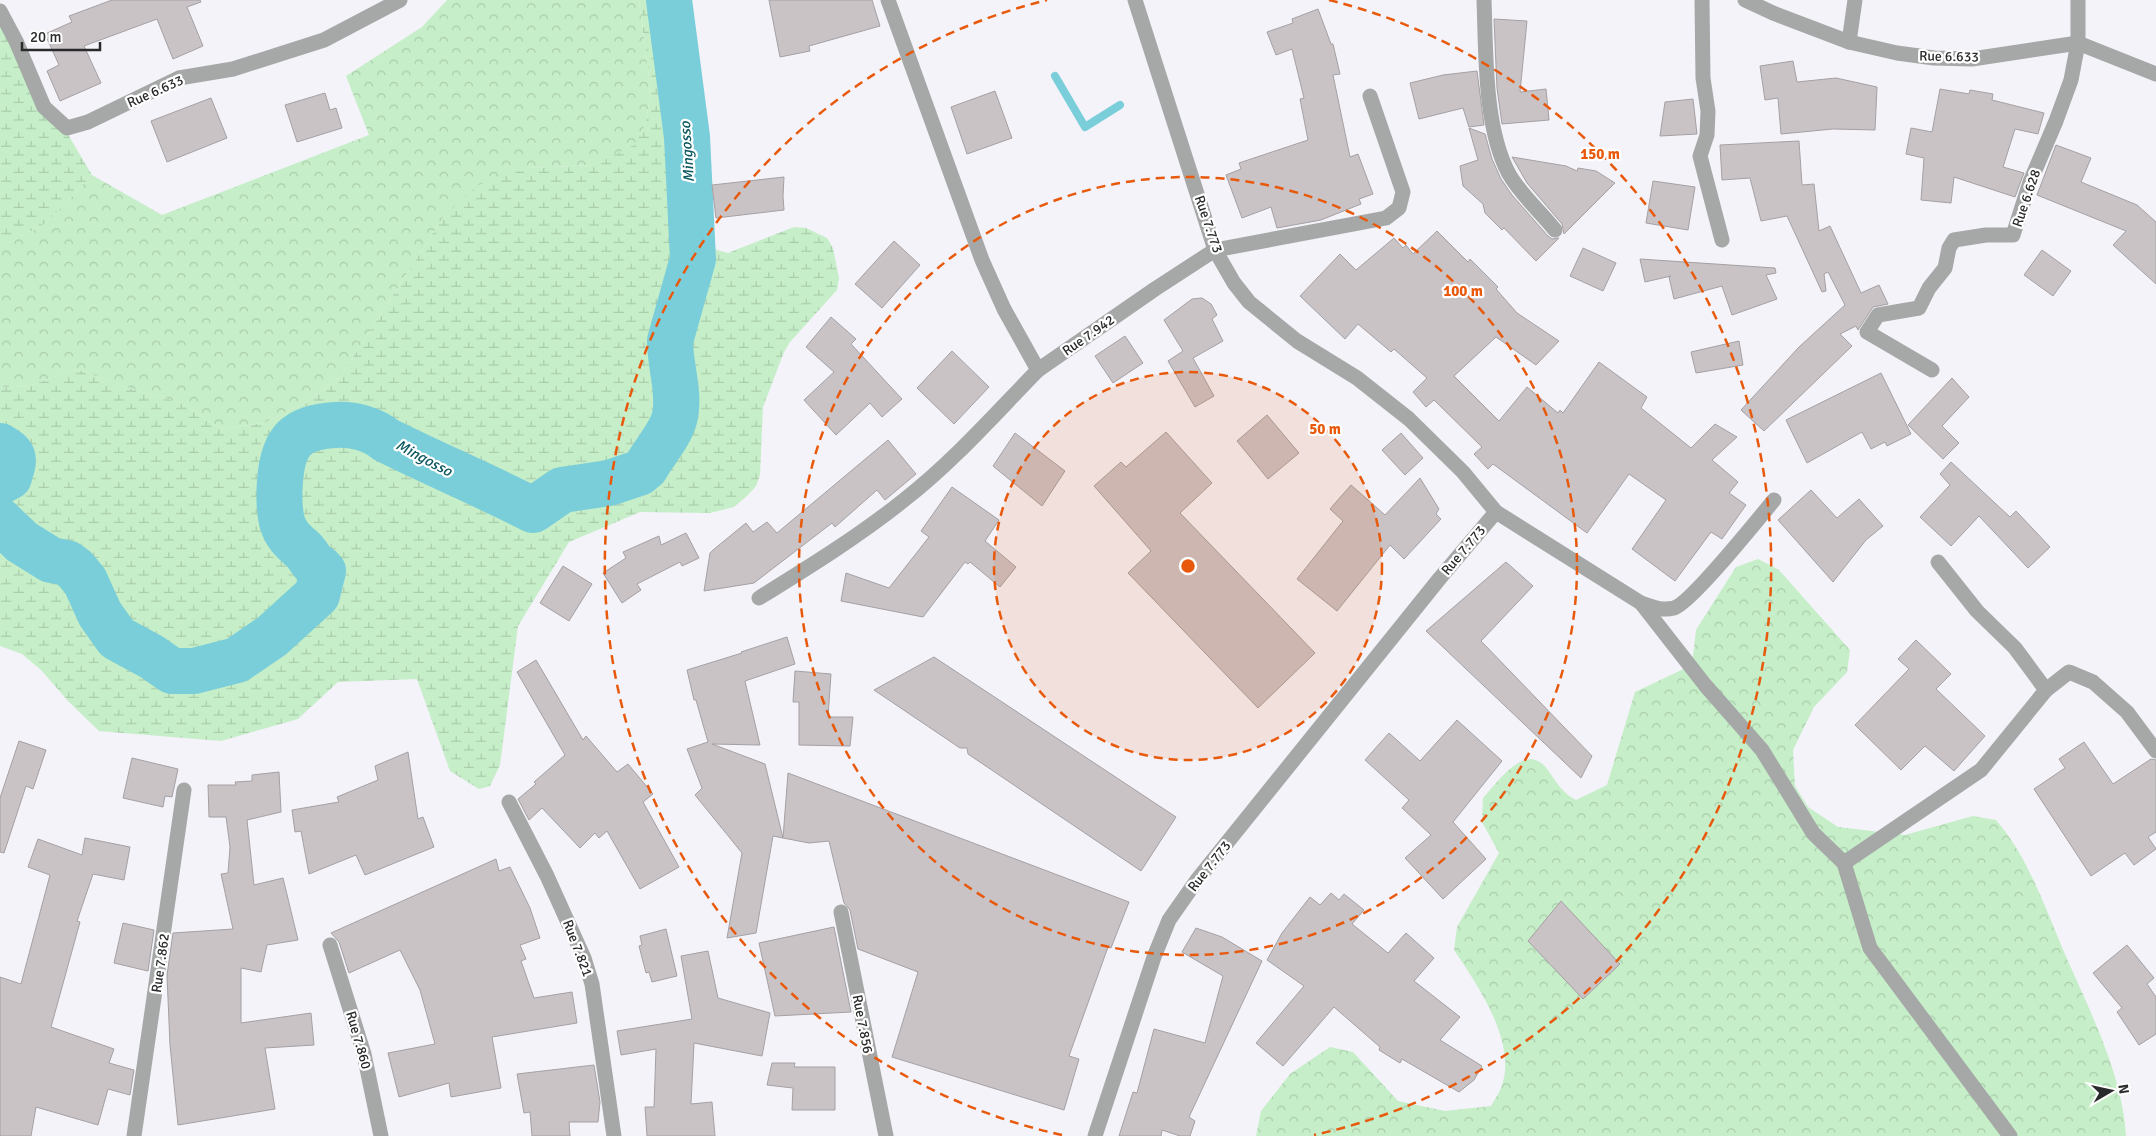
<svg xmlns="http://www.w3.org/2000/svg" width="2156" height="1136" viewBox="0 0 2156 1136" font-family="Signika,sans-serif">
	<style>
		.forest { fill: url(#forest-crowns) }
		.wetland { fill: url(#wetland-marsh) }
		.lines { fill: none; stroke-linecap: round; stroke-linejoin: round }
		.stream { stroke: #7aceda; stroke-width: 8 }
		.river { stroke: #7aceda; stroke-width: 46 }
		.building { fill: #c9c3c6; stroke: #a5a0a3 }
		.street { stroke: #a5a8a7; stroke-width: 15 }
		.ring { fill: none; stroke: #e8590c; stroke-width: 2.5; stroke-dasharray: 9 6 }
		.labels { text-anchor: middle; stroke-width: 4.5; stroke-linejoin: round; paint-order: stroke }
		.street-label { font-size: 14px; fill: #292a2c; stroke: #fff }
		.water-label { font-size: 15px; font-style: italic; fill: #0b565f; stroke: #fff }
		.centre { fill: #e8590c; stroke: #fff; stroke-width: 2.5 }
		.ring-label { font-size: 15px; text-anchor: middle; font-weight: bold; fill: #e8590c; stroke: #fff; stroke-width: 4.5; stroke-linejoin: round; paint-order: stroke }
	</style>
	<defs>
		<pattern id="forest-crowns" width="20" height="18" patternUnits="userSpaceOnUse" patternTransform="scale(1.25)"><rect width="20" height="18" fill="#c6eec8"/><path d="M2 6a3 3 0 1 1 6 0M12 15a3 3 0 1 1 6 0" fill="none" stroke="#aaccac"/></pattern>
		<pattern id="wetland-marsh" width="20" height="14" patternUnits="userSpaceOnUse" patternTransform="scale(1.25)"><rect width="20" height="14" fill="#c6eec8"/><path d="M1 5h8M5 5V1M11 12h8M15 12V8" fill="none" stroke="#aaccac"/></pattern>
	</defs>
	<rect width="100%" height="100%" fill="#f3f3f9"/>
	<g class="forest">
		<polygon points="447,0 639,0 651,93 645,125 634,146 594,165 529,168 444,216 341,376 308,401 264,423 221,429 182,403 132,389 76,369 29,386 0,388 0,245 5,245 46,223 92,175 162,215 369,135 346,76 422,27"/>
		<path d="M1758,559L1779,570L1850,650L1847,672L1814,707L1793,750L1795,786L1808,807L1838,827L1905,835L1973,816L1996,820C2028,857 2045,907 2064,952C2088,1007 2123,1075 2126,1136H1256L1261,1111L1290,1074L1330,1047L1353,1052L1398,1101L1445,1111L1491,1106C1495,1099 1500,1092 1502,1085C1517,1042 1477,984 1454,950L1457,927L1499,853L1482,822L1483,798C1497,783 1526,740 1547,769C1556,781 1562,793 1576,800L1607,785L1635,692L1692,665L1696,630L1736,567Z"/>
	</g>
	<g class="wetland">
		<polygon points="639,0 683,0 707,247 728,253 794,227 806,228 827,238 833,248 839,278 837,290 790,342 784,352 763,407 760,475 756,486 748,495 734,507 710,513 640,512 569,542 518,626 500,765 490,786 479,789 450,771 417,679 338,682 298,719 221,741 99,731 69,702 41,670 22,654 0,646 0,388 29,386 76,369 132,389 182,403 221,429 264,423 308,401 341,376 444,216 478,185 529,168 594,165 634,145 645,125 651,93"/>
		<polygon points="0,20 92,175 46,223 5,245 0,245"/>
	</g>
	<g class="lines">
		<polyline class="stream" points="1055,76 1085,127 1120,105"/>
		<g class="river">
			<path d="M0,446C17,456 14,459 9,477L0,482"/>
			<path d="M0,521L22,542L51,560L67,563L75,569L85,581L100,614L117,638L152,657L172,671H194L237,660L272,636L317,595L323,571C320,567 318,567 314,564C310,560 307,553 302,549C293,541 286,535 282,522C279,509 279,494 280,481C283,441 296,427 336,425C353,424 373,429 386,440C434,464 484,485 533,510L562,490L609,483L639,473L646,467C654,453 672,432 675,416C680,392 670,366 670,341L693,259L687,137L669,0"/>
		</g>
	</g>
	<g class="building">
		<polygon points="112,0 200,0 201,2 187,7 203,46 173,59 157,19 84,46 101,83 60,101 47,71 59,65 45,34 72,22 69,16"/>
		<polygon points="769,0 872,0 880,26 809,46 810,51 780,57"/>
		<polygon points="1318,9 1331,44 1333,44 1340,74 1333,75 1350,157 1358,154 1373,194 1359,199 1361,204 1321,220 1277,228 1271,207 1242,218 1226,175 1241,169 1239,163 1308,140 1300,99 1304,98 1292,49 1276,55 1267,32 1293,23 1292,19"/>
		<polygon points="1494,19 1527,21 1520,92 1546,89 1549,120 1502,124 1497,88"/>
		<polygon points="1793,61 1797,82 1836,78 1877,87 1875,130 1833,129 1781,134 1778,98 1765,100 1760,66"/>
		<polygon points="1477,71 1484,125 1469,127 1463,108 1419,119 1410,83 1443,75"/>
		<polygon points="1940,89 1969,94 1970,90 1993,94 1992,100 2044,113 2038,134 2015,129 2003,167 2024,173 2015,197 1954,177 1951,203 1921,200 1924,158 1906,154 1911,128 1932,132"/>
		<polygon points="995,91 1012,138 967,154 951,107"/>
		<polygon points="325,93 330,110 336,108 342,128 297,142 285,105"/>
		<polygon points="211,98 227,138 167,162 151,121"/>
		<polygon points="1693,99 1697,134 1660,136 1665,102"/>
		<polygon points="1469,128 1485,134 1492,159 1501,179 1512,195 1548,236 1552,239 1559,238 1536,261 1504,228 1502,230 1485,213 1483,204 1463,186 1460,166 1478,160"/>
		<polygon points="1799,141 1802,185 1814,184 1819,231 1830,226 1861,293 1879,285 1888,304 1873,307 1858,330 1856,326 1840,334 1852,346 1764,431 1741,410 1799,347 1845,305 1828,272 1824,274 1826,291 1822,292 1787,216 1761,221 1750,178 1722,180 1720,145"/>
		<polygon points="2056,145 2091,158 2081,182 2137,205 2156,222 2156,284 2113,245 2126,231 2037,195"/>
		<polygon points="1512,157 1566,166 1577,171 1578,168 1596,171 1615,183 1564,234 1562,224 1527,183"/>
		<polygon points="784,177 783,196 784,210 716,218 712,185"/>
		<polygon points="1653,181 1695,187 1688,230 1646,223"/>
		<polygon points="1437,231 1468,262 1470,259 1498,287 1496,289 1517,313 1559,341 1536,365 1496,337 1454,376 1499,421 1527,387 1558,413 1560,410 1563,413 1599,362 1647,397 1641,408 1691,448 1715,424 1737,437 1712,460 1738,482 1729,493 1746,505 1722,539 1711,532 1675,581 1632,549 1666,500 1629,474 1587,533 1493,464 1488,469 1474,454 1482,447 1434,400 1426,407 1413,392 1427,378 1394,349 1391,352 1358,324 1345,339 1300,296 1340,254 1356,270 1394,238 1403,248 1406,245 1413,254"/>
		<polygon points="894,241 920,265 882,308 855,284"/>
		<polygon points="1583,248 1616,263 1603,291 1570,276"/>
		<polygon points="2042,250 2071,271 2053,296 2024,275"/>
		<polygon points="1640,259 1775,268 1776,273 1766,275 1777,299 1732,315 1722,286 1674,299 1669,277 1671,276 1645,282"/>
		<polygon points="1202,298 1211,304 1217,315 1212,319 1223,341 1193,358 1214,396 1195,407 1168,361 1183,351 1164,320 1192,299"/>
		<polygon points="831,317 856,339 851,344 902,399 882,417 870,403 836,435 804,400 834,372 806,347"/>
		<polygon points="1125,336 1143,363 1113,383 1095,356"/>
		<polygon points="1739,341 1743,365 1696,373 1691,352"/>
		<polygon points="952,351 989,387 954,424 917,388"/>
		<polygon points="1881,373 1911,434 1887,446 1885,442 1871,449 1862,432 1807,463 1786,420"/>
		<polygon points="1952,378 1969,397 1942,426 1959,443 1943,459 1908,425"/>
		<polygon points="1267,415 1299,453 1268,479 1237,441"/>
		<polygon points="1166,432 1212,483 1180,513 1315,653 1258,708 1128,573 1151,551 1094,486 1121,462 1126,467"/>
		<polygon points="1015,433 1065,471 1042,506 993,466"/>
		<polygon points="1401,433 1423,458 1405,475 1382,450"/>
		<polygon points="888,440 916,474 885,500 877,490 835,527 832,523 754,583 704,591 710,553 713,550 746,523 753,532 767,522 777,533"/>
		<polygon points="1951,462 2010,517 2016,511 2050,547 2028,568 1979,516 1951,546 1920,517 1950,485 1940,474"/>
		<polygon points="1420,478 1439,509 1436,514 1441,519 1404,559 1390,545 1337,611 1297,579 1343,521 1330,509 1351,485 1385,515"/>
		<polygon points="952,487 999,520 985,541 1016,567 1000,587 970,562 968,564 965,562 923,617 841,601 846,573 889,588 929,537 921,531"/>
		<polygon points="1811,490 1837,518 1859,499 1883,526 1866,540 1833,582 1778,520"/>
		<polygon points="686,533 699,558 682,566 680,562 637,584 641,590 622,603 603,573 626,558 623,552 659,536 661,545"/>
		<polygon points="1506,562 1533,586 1481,641 1592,756 1581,778 1426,631"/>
		<polygon points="563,566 592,584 569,621 540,603"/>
		<polygon points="787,637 795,664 745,681 760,745 712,744 765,764 783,838 773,836 756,933 727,938 742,853 695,795 702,788 687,749 708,742 696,700 694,700 687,670 742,653 741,652"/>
		<polygon points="1916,640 1951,674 1936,689 1985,736 1954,771 1925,746 1901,770 1855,725 1909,669 1898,659"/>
		<polygon points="934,657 1176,817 1141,871 968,754 967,748 960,748 874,690"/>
		<polygon points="536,660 583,740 586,736 617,772 628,764 653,794 643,802 679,867 640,889 607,831 599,838 595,833 580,848 542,808 529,820 518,799 536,784 534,782 565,755 517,672"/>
		<polygon points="795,671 831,674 828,717 853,717 850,746 799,745 799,702 793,702"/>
		<polygon points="1457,720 1502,761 1453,822 1486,859 1443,899 1405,858 1431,835 1402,808 1409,800 1365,760 1389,733 1420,761"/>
		<polygon points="19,741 46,750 33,789 26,786 4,853 0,852 0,798"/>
		<polygon points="2084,742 2113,784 2151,759 2156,760 2156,832 2148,837 2156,849 2134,865 2125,853 2091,876 2034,789 2065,768 2059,759"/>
		<polygon points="408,752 418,819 423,817 434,847 365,875 356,855 309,874 301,831 295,832 292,810 339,802 337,797 378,780 375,766"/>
		<polygon points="132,758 178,769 172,797 165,796 163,807 123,798"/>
		<polygon points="279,772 281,812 247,820 254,885 283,878 298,940 267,945 261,972 241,968 241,1023 311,1013 314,1045 265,1048 275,1109 178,1125 170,1045 167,975 173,933 233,929 221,874 228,873 230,847 226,817 209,817 208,785 236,785 235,782 252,781 252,775"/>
		<polygon points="788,773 1129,902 1111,948 1108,947 1069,1056 1079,1059 1064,1110 892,1057 918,972 858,949 850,910 844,903 829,841 809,843 783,838"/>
		<polygon points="85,838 130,847 124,880 93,874 77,921 80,922 51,1027 114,1049 109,1063 134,1070 130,1095 108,1089 98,1125 36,1107 31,1136 0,1136 0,977 21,984 50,875 28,867 38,839 82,855"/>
		<polygon points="496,859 499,871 510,867 530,908 540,938 520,945 526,959 521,961 534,998 572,992 577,1023 492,1037 501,1088 451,1097 449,1083 399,1097 388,1053 435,1044 420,990 400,950 349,973 339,942 331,933"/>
		<polygon points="1331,893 1339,900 1344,894 1364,910 1352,924 1388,953 1406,933 1434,958 1414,981 1460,1017 1440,1040 1482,1066 1474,1080 1459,1092 1402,1059 1400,1063 1379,1050 1380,1047 1334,1007 1283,1066 1256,1043 1304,986 1267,960 1282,933 1310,897 1320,905"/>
		<polygon points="1561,901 1620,964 1583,999 1528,941"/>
		<polygon points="123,923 154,930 148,971 114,963"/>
		<polygon points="834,927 851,1012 775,1016 759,943"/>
		<polygon points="1196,928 1222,937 1262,961 1189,1117 1195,1121 1190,1136 1180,1136 1162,1130 1161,1136 1119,1136 1133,1092 1137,1093 1154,1029 1205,1043 1223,976 1182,952"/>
		<polygon points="666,929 677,976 652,982 649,972 646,973 639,946 642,945 640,936"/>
		<polygon points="2127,945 2154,978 2147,984 2156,997 2156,1034 2139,1045 2117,1012 2122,1008 2093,973"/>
		<polygon points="708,951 718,998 770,1013 762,1056 694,1043 691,1104 712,1102 715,1136 647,1136 645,1107 654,1107 656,1049 621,1055 617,1031 692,1019 681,956"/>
		<polygon points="772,1063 795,1063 794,1067 835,1067 835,1110 792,1110 793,1088 767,1085"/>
		<polygon points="594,1065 600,1102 598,1122 569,1122 570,1136 532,1136 530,1112 524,1113 517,1074"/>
	</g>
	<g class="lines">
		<g class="street">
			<polyline points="888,0 982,260 1004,309 1038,370 1155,289 1215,250 1386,218 1399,208 1403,192 1370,96"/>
			<path d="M1484,0C1486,52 1484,128 1509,174C1521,195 1540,211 1555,230"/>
			<polyline points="1702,0 1703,78 1708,111 1707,135 1700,156 1722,240"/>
			<polyline points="1745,0 1773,13 1849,42 1897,53 1934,58 1972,59 2078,43 2156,74"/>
			<polyline points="0,11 16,41 44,107 67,128 88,122 179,78 233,69 324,40 400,0"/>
			<polyline points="1849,42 1855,0"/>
			<polyline points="1932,370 1867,332 1878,315 1919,308 1929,288 1945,268 1949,248 1954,240 1986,235 2013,235 2030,182 2056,121 2071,80 2078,43 2078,0"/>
			<path d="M1496,512L1641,603C1652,607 1662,611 1674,608C1691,603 1759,518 1774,500"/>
			<path d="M759,598C809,567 859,536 904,500C953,462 995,414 1038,370"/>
			<polyline points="1641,603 1705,685 1762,750 1813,833 1844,863 1870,948 2010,1136"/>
			<polyline points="2046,690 2069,672 2093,682 2127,712 2156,751"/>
			<polyline points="509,802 547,876 584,958 592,984 614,1136"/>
			<polyline points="1844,863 1981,770 2046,690 2015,648 1977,611 1938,562"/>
			<polyline points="841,912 886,1136"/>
			<polyline points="330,945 364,1054 381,1136"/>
			<polyline points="134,1136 184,790"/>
			<polyline points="1095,1136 1154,957 1169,920 1197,880 1440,578 1496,512 1463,472 1409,419 1357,378 1297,341 1249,302 1234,283 1215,250 1135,0"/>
		</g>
	</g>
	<circle cx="1188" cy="566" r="194" fill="#e8590c" fill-opacity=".12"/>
	<g class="ring">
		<circle cx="1188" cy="566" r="194"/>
		<circle cx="1188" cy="566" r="389"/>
		<path d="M1062 1135A583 583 0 0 1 1047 0M1329 0A583 583 0 0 1 1314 1135"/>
	</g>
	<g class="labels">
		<g class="street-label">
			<text transform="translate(1949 56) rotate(1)" y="5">Rue 6.633</text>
			<text transform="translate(155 91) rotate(-24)" y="5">Rue 6.633</text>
			<text transform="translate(2026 198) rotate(-71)" y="5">Rue 6.628</text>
			<text transform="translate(1209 224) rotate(71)" y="5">Rue 7.773</text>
			<text transform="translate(1088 335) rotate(-35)" y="5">Rue 7.942</text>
			<text transform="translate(1463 550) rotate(-50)" y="5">Rue 7.773</text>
			<text transform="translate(1209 866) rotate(-52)" y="5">Rue 7.773</text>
			<text transform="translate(578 948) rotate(69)" y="5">Rue 7.821</text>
			<text transform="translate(160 963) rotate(-82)" y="5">Rue 7.862</text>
			<text transform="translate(863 1024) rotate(79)" y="5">Rue 7.856</text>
			<text transform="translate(359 1040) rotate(74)" y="5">Rue 7.860</text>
		</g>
		<g class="water-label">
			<text transform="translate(687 152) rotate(-94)" y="5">Mingosso</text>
			<text transform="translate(424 458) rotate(28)" y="5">Mingosso</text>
		</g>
	</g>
	<circle cx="1188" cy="566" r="8" class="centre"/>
	<g class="ring-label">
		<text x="1600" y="159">150 m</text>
		<text x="1463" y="296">100 m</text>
		<text x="1325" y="434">50 m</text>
	</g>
	<g transform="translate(2111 1091) rotate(81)" stroke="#ffffff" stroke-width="4" paint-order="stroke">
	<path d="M0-4L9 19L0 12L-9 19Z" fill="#292a2c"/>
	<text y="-8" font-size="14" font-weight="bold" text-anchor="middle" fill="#292a2c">N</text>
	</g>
	<path d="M22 42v8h78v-8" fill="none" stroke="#292a2c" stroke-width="2.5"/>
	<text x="30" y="42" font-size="15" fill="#292a2c" stroke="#ffffff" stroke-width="4" paint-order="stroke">20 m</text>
</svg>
